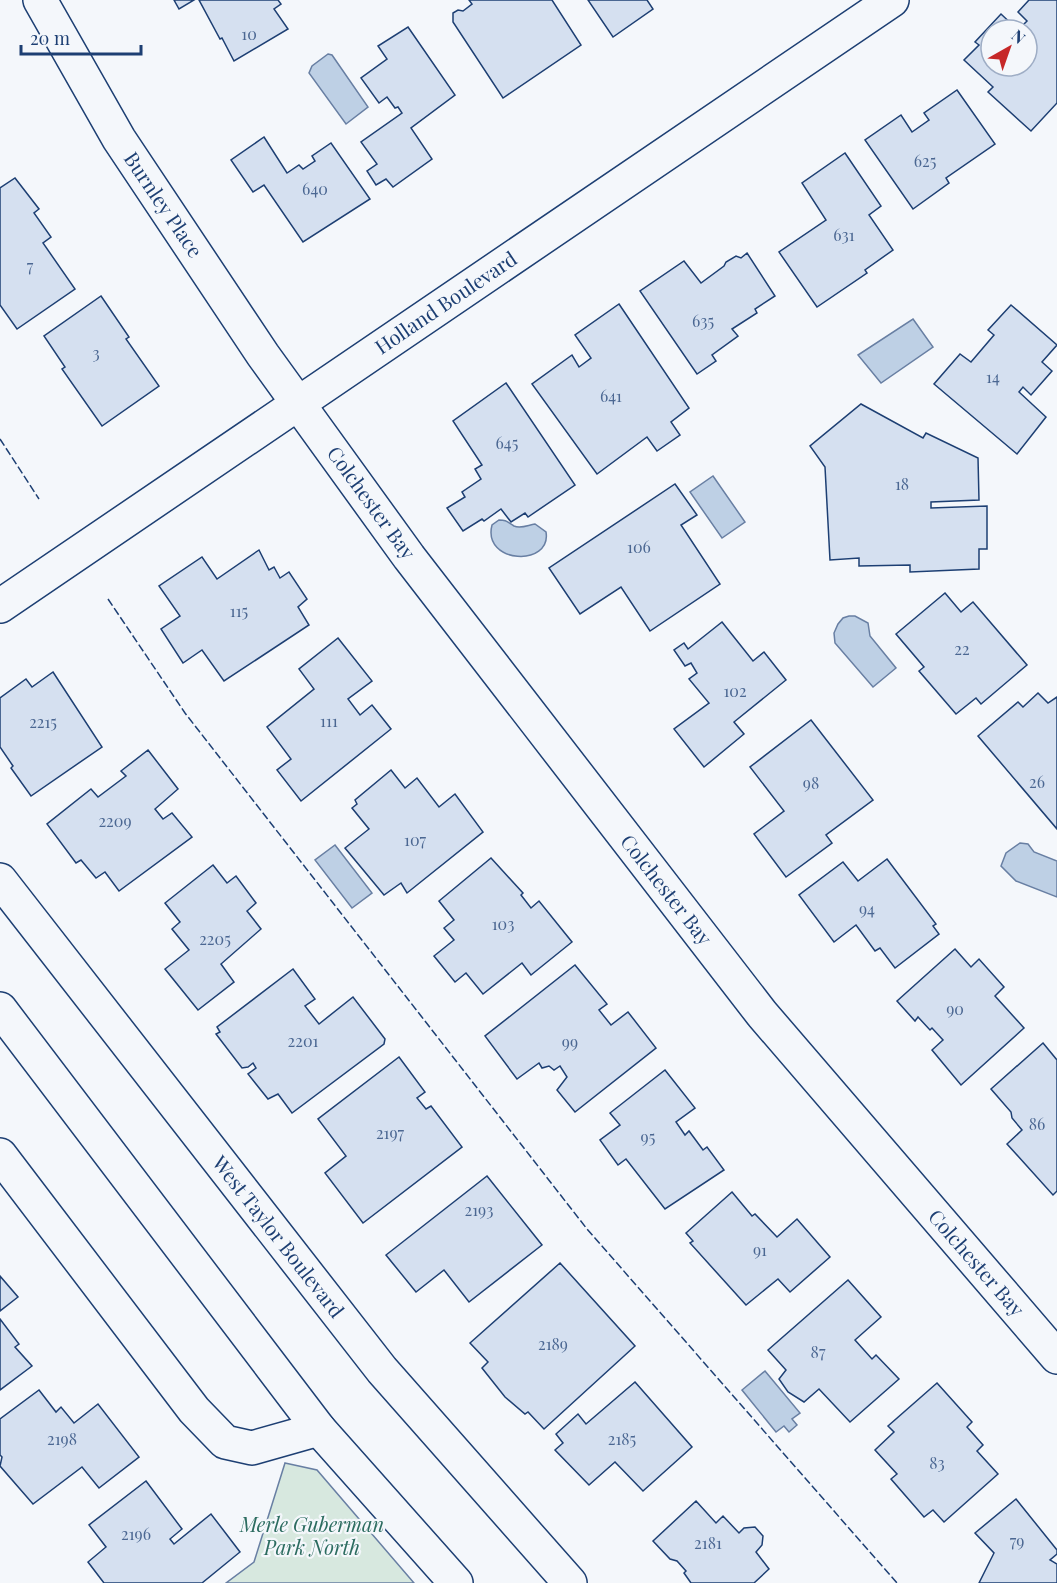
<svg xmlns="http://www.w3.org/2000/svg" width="1057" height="1583" viewBox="0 0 1057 1583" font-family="'Playfair Display',serif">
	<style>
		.green { fill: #d7e8df; stroke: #687fa3; stroke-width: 1.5 }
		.water { fill: #bed0e5; stroke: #687fa3; stroke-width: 1.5 }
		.building { fill: #d5e0f0; stroke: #1d3f73; stroke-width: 1.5; fill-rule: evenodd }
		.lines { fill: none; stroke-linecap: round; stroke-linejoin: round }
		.minor-casing { stroke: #1d3f73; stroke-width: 36 }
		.minor { stroke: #f4f7fb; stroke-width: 33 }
		.fence { stroke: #1d3f73; stroke-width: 1.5; stroke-dasharray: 8 3; stroke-linecap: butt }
		.labels { text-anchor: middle; stroke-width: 4.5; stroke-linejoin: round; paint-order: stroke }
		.number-label { font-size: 16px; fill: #4b6792 }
		.street-label { font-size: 20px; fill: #1d3f73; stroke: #f4f7fb }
		.park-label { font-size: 20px; font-style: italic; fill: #2c6c60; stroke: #f4f7fb }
	</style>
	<rect width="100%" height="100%" fill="#f4f7fb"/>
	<polygon class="green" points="285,1463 317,1470 414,1583 226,1583 254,1562"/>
	<g class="water">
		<polygon points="328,54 332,55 368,107 346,124 309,73 312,66"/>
		<polygon points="913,319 933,347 881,383 858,355"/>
		<polygon points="713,476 745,522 722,538 690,492"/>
		<path d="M499,520C507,520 507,522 514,526C521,529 528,525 535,524L546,532C552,567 482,564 492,525Z"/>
		<polygon points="849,616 855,616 868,623 870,636 896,668 873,687 835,643 834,633 838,624 843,618"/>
		<polygon points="1020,843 1028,844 1034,852 1057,861 1057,897 1016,881 1001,866 1006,853"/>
		<polygon points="335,845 372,893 352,908 315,860"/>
		<polygon points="765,1371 800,1413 792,1419 797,1425 789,1432 784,1426 776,1432 742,1390"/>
	</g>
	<g class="building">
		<polygon points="174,0 194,0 179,9"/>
		<polygon points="199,0 278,0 281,4 274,9 288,29 234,61 222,38 220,39"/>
		<polygon points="469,0 552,0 581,45 503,98 453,22 453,13 458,10 463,11 472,4"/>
		<polygon points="588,0 647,0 653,9 613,37"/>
		<path d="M1029,0H1057V103L1031,131L988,92L993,87L964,60L979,45L975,42L1001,14L1018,30L1027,21L1018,12ZM991,30H1027V66H991Z"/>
		<polygon points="408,27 455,95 411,128 432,159 393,187 386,179 376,185 367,171 377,164 361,142 402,113 398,107 395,108 387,97 379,103 361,78 387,59 378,46"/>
		<polygon points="957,90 995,144 946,178 949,183 913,209 865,140 901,115 912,132 929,120 924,113"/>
		<polygon points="264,137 287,173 299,165 303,169 315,161 312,156 331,143 370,199 303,242 264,185 253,192 231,160"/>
		<polygon points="845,153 881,206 869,215 893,250 865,270 867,273 817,307 779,252 826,220 802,183"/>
		<polygon points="15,178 39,209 34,213 51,237 43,243 75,289 17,329 0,305 0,188"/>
		<polygon points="747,253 775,296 755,309 757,313 732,329 738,336 712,355 716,361 697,374 640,291 684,261 701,283 724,266 726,262 736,256 741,258"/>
		<polygon points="101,296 129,337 126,339 159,386 102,426 62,369 65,367 44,336"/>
		<polygon points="619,304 689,408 671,422 680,435 657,451 647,437 597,474 532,384 572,355 579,367 591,358 575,335"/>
		<polygon points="1011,305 1057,345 1042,362 1052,371 1031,395 1023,387 1019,392 1046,417 1017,454 934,384 960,354 971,362 994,335 988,330"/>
		<polygon points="506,383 575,485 528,517 525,513 511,522 501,509 484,521 482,519 463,531 447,508 465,497 462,492 481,479 475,469 482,465 453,421"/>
		<polygon points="861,404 923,438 926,433 978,458 979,500 931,502 931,508 987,506 987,549 979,549 979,569 910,572 910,565 859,566 859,558 830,560 825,467 810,446"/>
		<polygon points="675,484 697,515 681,525 720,584 650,631 621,587 580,614 549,568"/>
		<polygon points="259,550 269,570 274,567 280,578 289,572 307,599 298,607 309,625 224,681 202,650 183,663 161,629 180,616 159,586 202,557 217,579"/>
		<polygon points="945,593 961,612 973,602 1027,665 981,704 976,698 956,714 919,671 924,667 896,634"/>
		<polygon points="722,622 753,661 764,652 786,680 734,722 744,734 704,767 674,729 709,703 689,679 697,673 691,663 685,666 674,650 684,643 688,649"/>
		<polygon points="338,638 372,681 348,699 360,715 372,705 391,729 301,801 277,770 291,759 267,727 314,689 299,669"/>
		<polygon points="53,672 102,747 31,796 11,768 13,766 0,747 0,698 26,679 32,687"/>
		<polygon points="1038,693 1048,703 1057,697 1057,829 978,736 1018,702 1023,707"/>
		<polygon points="811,720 873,800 826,835 832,843 786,877 754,834 784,811 750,767"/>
		<polygon points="148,750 178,789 155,809 163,819 172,813 192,837 119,891 105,872 96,878 81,860 76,863 47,824 91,789 98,797 126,776 121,771"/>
		<polygon points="391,770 405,788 417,778 439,807 455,794 483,832 407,893 401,883 384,895 345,848 369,829 352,808 357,804 355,800"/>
		<polygon points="491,858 523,893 521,895 531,908 539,901 572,942 531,975 522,963 483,994 466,973 455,982 434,956 454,940 444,928 454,920 439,901"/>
		<polygon points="887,859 936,924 933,926 939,934 895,968 880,948 875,951 856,925 834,942 799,895 843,862 858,881"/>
		<polygon points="213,865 227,883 236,876 256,903 247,911 261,929 221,964 234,982 198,1010 165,969 189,950 172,929 180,922 165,903"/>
		<polygon points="955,949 971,967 979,959 1004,987 995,996 1024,1028 961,1085 932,1050 943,1040 932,1028 930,1030 918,1017 915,1021 897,1001"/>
		<polygon points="575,965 607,1004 599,1010 611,1025 628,1012 656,1048 575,1112 557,1090 567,1077 560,1066 554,1070 549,1066 542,1068 539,1063 517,1079 485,1036"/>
		<polygon points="293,969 315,999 305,1006 319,1024 353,997 385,1039 384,1044 292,1113 278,1094 268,1099 248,1074 256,1068 253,1063 248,1067 242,1068 216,1034 220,1032 217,1027"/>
		<polygon points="1043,1043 1057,1060 1057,1191 1053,1195 1007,1144 1022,1130 1012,1118 1011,1112 991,1089"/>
		<polygon points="399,1057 425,1092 417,1098 426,1109 431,1106 462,1147 363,1223 325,1173 346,1156 318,1119"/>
		<polygon points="665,1070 695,1108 676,1122 685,1135 689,1131 703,1150 707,1147 724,1170 665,1209 626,1159 618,1165 600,1140 620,1125 610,1113"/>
		<polygon points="487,1176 542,1245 469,1302 444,1270 416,1292 386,1255"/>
		<polygon points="732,1192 752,1216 755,1214 777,1237 797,1219 830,1257 790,1292 778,1279 746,1305 690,1243 693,1241 686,1233"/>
		<polygon points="560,1263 635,1346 544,1429 528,1412 525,1414 505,1397 482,1368 488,1362 470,1343"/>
		<polygon points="0,1276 18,1297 0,1311"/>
		<polygon points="848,1280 881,1317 855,1340 872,1359 876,1355 899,1379 850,1422 819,1389 804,1402 788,1392 779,1379 786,1370 768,1350"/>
		<polygon points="0,1319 19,1344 15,1347 32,1366 0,1390"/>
		<polygon points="635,1382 692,1447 643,1491 615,1462 589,1485 555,1450 563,1443 556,1434 578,1414 586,1424"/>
		<polygon points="937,1383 972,1422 967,1427 983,1445 977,1451 998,1474 944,1522 933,1510 924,1517 891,1479 897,1474 875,1450 894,1432 888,1426"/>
		<polygon points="39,1390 56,1412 61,1407 74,1423 98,1404 139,1457 99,1488 82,1467 33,1504 0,1466 2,1457 0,1455 0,1419"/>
		<polygon points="146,1481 182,1529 170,1539 174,1544 211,1514 240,1552 202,1583 104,1583 88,1562 106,1547 89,1525"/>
		<polygon points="1016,1499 1057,1550 1057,1554 1050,1560 1057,1564 1057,1583 979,1583 994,1553 975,1533"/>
		<polygon points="696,1501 716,1523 723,1516 739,1533 744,1528 755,1527 763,1536 762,1545 756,1552 769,1569 754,1583 691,1583 684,1573 686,1571 677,1561 670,1559 653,1541"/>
	</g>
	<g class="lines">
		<g class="minor-casing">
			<g id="minor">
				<polyline points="40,0 119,139 263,355 409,557 762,1014 1057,1357"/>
				<polyline points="0,606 892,0"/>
				<polyline points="0,880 382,1370 570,1583"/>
				<polyline points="0,1009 319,1429 456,1583"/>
				<polyline points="0,1155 194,1410 225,1442 252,1448 319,1429"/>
			</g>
		</g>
		<use href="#minor" class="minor"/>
		<g class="fence">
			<polyline points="0,439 39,499"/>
			<polyline points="108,599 185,713 587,1229 897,1583"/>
		</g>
	</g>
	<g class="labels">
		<g class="number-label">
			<text x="249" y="40">10</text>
			<text x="925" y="167">625</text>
			<text x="315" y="195">640</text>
			<text x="844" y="241">631</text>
			<text x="30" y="272">7</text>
			<text x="703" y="327">635</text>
			<text x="96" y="359">3</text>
			<text x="993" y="383">14</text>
			<text x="611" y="402">641</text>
			<text x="507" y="449">645</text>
			<text x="902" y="490">18</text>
			<text x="639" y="553">106</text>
			<text x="239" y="617">115</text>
			<text x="962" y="655">22</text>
			<text x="735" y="697">102</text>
			<text x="329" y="727">111</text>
			<text x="43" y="728">2215</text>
			<text x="1037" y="788">26</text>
			<text x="811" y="789">98</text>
			<text x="115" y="827">2209</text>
			<text x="415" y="846">107</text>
			<text x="867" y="915">94</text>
			<text x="503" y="930">103</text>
			<text x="215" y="945">2205</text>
			<text x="955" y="1015">90</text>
			<text x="303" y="1047">2201</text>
			<text x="570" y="1048">99</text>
			<text x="1037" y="1130">86</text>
			<text x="390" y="1139">2197</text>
			<text x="648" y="1143">95</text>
			<text x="479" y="1216">2193</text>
			<text x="760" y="1256">91</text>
			<text x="553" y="1350">2189</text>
			<text x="818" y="1358">87</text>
			<text x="62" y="1445">2198</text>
			<text x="622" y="1445">2185</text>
			<text x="937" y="1469">83</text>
			<text x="136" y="1540">2196</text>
			<text x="1017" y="1547">79</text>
			<text x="708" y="1549">2181</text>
		</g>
		<g class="street-label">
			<text transform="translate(163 205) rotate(56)" y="7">Burnley Place</text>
			<text transform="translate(446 303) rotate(-34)" y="7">Holland Boulevard</text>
			<text transform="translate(371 503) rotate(54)" y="7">Colchester Bay</text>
			<text transform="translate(666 890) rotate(52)" y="7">Colchester Bay</text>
			<text transform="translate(278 1237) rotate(52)" y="7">West Taylor Boulevard</text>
			<text transform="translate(976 1263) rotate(49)" y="7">Colchester Bay</text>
		</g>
		<g class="park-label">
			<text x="312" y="1532">Merle Guberman<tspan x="312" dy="23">Park North</tspan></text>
		</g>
	</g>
	<g transform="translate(1009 48) rotate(40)"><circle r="28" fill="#f4f7fb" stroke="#9eadc5" stroke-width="1.5"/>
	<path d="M0-4.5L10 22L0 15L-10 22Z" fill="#c62828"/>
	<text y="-9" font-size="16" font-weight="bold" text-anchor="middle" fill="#1d3f73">N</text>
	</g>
	<path d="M21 45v9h120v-9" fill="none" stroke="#1d3f73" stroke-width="3"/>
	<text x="30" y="45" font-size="18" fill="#1d3f73" stroke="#f4f7fb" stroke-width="4.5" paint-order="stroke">20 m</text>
</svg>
